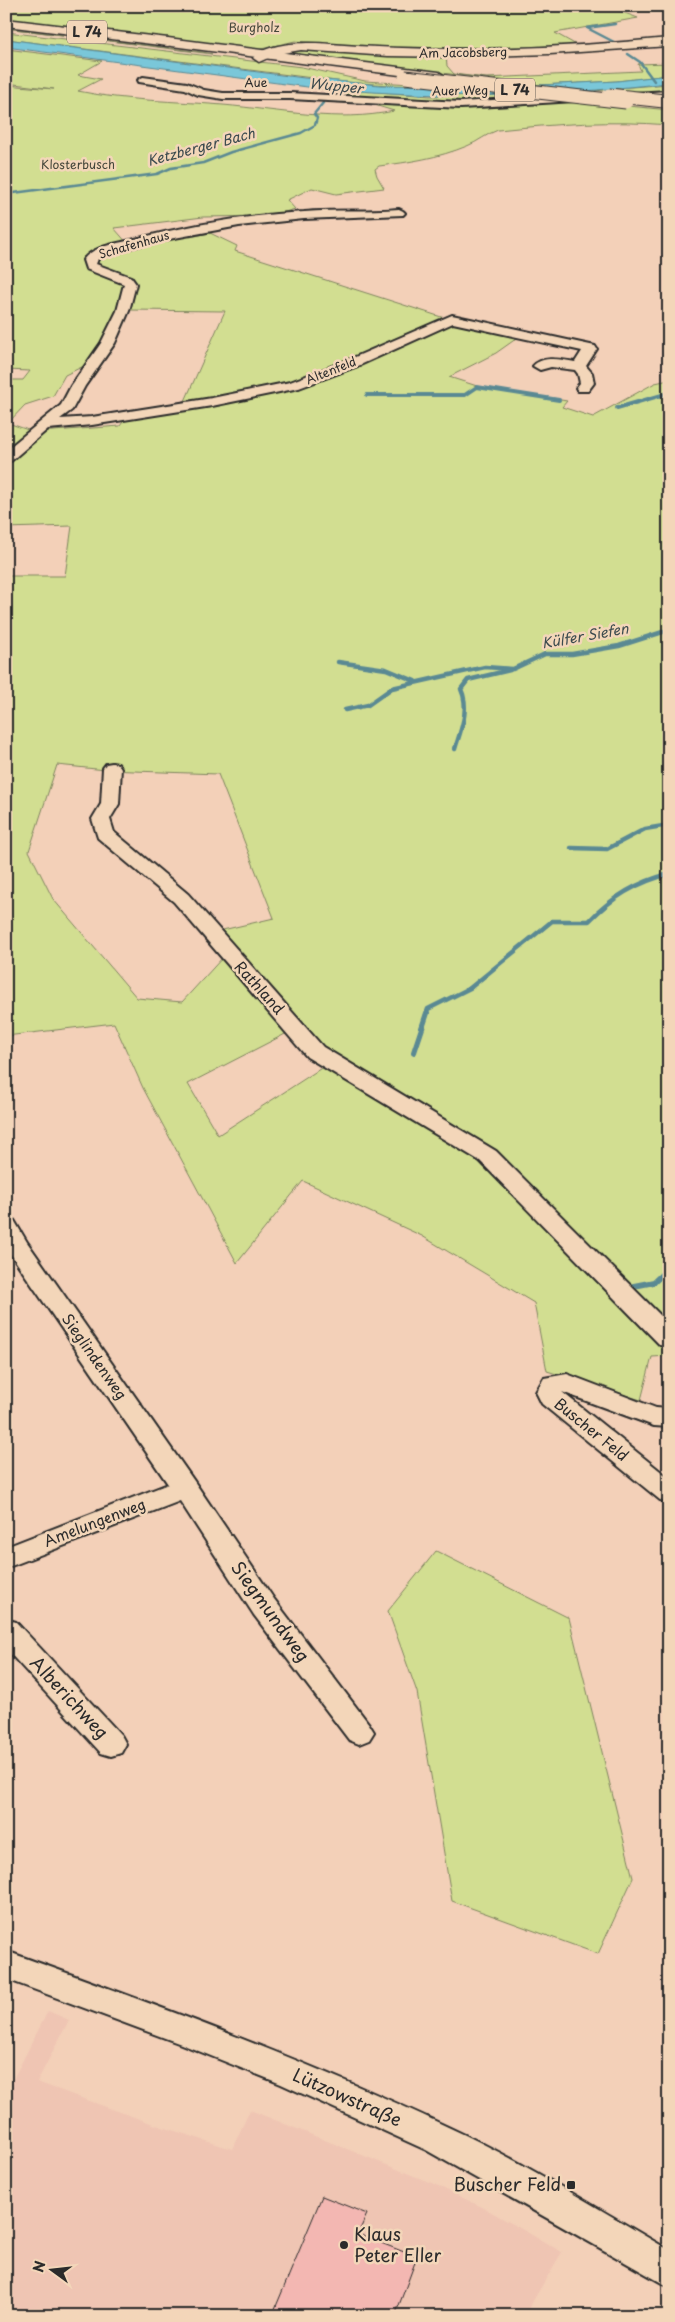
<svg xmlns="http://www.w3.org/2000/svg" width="675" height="2322" viewBox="0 0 675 2322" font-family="'Playpen Sans',sans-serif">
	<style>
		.built { fill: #efc5b3 }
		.green { fill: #d2de91; stroke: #7e845e; fill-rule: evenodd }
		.water { fill: #7ac7d9; stroke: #5a8993 }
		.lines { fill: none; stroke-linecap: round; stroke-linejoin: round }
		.stream-far3 { stroke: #5a8993; stroke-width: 2.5 }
		.stream-far2 { stroke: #5a8993; stroke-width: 4 }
		.stream-far1 { stroke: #5a8993; stroke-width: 4.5 }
		.stream { stroke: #5a8993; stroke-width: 6 }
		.building { fill: #f3b7b2; stroke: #2b2b2b }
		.street-casing { stroke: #2b2b2b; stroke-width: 4 }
		.secondary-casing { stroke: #2b2b2b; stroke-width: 3 }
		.primary-casing { stroke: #2b2b2b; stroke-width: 3 }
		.highway-casing { stroke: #2b2b2b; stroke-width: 3 }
		.street { fill: #f3d6b9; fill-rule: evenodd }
		.secondary { fill: #f3d6b9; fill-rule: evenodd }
		.primary { fill: #f3d6b9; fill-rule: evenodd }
		.highway { fill: #f3d6b9; fill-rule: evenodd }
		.highway-bridge-casing { stroke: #2b2b2b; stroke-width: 15; stroke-linecap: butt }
		.highway-bridge { stroke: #f3d6b9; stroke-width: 13 }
		.poi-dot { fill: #2b2b2b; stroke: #f3d6b9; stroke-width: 2 }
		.labels { text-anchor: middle; stroke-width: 5; stroke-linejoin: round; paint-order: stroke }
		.far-park-label { font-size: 12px; fill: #44463a; stroke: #f3d6b9 }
		.far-street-label { font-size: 12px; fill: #2b2b2b; stroke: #f3d6b9 }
		.shield { fill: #f3d6b9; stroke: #675e56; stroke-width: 1 }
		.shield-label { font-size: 14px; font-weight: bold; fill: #2b2b2b }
		.far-water-label { font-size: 14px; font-style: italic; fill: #3b4a4e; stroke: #f3d6b9 }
		.street-label { font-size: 15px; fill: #2b2b2b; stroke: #f3d6b9 }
		.near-street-label { font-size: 18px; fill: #2b2b2b; stroke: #f3d6b9 }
		.near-poi-label { font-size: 18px; fill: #2b2b2b; stroke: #f3d6b9; text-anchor: end }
	</style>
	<rect width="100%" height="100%" fill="#f3d0b8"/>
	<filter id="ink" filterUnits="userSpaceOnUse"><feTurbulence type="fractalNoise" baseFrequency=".02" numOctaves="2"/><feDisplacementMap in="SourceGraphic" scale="10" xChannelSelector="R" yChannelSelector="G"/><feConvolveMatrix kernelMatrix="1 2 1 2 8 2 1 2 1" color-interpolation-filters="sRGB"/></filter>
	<g filter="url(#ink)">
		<polygon class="built" points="48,2011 69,2020 37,2082 156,2125 232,2149 250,2110 434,2184 486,2209 562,2252 524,2316 6,2316 6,2093"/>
		<g class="green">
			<polygon points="6,6 641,6 617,10 638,18 555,33 580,47 479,51 360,47 295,41 257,50 6,19"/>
			<polygon points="6,28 202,52 212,54"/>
			<polygon points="6,32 302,67 365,81 471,88 405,86 344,82 6,39"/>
			<path d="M6,49L102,61L78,75L101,79L78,91C125,101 175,101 223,105C280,110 338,123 394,111L316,87L429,96L514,95L669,110V125C611,120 556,124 498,130C486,134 478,142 467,146C438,158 410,162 379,166L375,169L377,176L384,188L336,194L312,188L287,200L295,209L272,216L203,217L114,228L128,244L86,260L125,284L115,319L100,349L86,365L65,375L53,396L25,405L8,423L31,431L6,452V380H23L30,371L6,370V85L54,89L6,83Z"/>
			<polygon points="286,49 446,55 447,66 454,74 486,78 641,71 638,64 669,63 669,75 617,81 541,85 284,54 283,52"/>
			<polygon points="669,84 669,97 594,90"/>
			<path d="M182,233L190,237L210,233L237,246L235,251L457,322L520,336L496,353L449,377L477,386L567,401L562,407L593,417L655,383L669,380V1356L652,1357L641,1400L547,1371L534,1303L422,1236L303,1181L237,1263L143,1088L114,1023L6,1036V576H65L72,526L6,528V465L40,432L120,426L125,419L181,410L225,311L128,310L133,284L92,265L95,256ZM57,765L106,770L218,774L274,918L214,932L326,1065L218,1135L188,1084L291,1031L224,956L182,1002L137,998L53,899L29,851Z"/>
			<polygon points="436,1551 569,1618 633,1878 598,1954 452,1901 417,1692 388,1611"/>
		</g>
		<path class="water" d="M6,39L304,78L380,85L502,87L617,81L669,75V83C617,88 565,94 513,95C447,97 381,93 315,88L6,47Z"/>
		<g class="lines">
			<g class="stream-far3">
				<polyline points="615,24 587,28 616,43"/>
				<polyline points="628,54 640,62 654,81"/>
				<polyline points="331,94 337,87"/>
				<polyline points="6,194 157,174 171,168 203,163 231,152 301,133 315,125 317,118 314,114 323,103"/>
			</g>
			<g class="stream-far2">
				<polyline points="367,395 465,395 477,387 559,400"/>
				<polyline points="617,408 669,393"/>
			</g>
			<g class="stream-far1">
				<polyline points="338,662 386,669 415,681"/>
				<polyline points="345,710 368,705 392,688 485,667 513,669 545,654 572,654 619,646 669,630"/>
				<path d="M455,749C461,729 470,709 461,689L468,680L510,670"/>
				<polyline points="571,848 607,849 645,829 669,825"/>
				<path d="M426,1015L428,1009L470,988L552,921H589C612,897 637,882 669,874"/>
			</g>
			<g class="stream">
				<polyline points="414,1052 427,1013"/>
				<polyline points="629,1287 654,1282 669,1268"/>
			</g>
		</g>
		<polygon class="building" points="322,2196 367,2214 358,2234 417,2257 395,2316 272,2316"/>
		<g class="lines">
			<g class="street-casing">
				<g id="street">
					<polygon points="143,77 187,83 204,90 223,93 290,93 461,102 575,95 580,98 575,101 461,108 290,99 223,99 198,95 185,89 139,82 138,80"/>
					<polygon points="669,91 669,97 632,99 627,96 632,93"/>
					<path d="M399,209L403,211L405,213L403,215L304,219L239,226L153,242L113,252L98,259L96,264L131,277L136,284L129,311L115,343L85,386L72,410L60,419L92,417L212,398L290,382L348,360L452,315L595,346L597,349L586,366L592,373L594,383L588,391H578L576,388L580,383L578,374L575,370L551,367L540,370L533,366C543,355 562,360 575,362L582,351L453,323L358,366L299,388L212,406L92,425L48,429L11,461L6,462V450L61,405L71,386L101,343L117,311L124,284L86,269L83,260C94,245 118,244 135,239C190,225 247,215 304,212C336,209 367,212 399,209Z"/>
					<polygon points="112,763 118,764 121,768 119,804 110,819 114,832 188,894 323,1047 496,1151 669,1324 669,1348 660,1345 480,1161 307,1057 174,902 98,838 92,819 101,804 103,768 106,764"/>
					<polygon points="6,1217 14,1220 27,1242 194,1481 274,1599 369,1724 374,1732 369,1740 359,1744 349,1740 254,1615 180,1501 6,1568 6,1547 168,1484 6,1247"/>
					<polygon points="567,1374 656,1408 669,1409 669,1427 654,1426 562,1392 669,1478 669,1503 660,1500 542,1404 536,1392 544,1378"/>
					<polygon points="6,1619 16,1622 121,1735 126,1744 121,1753 111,1756 101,1753 6,1649"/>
					<path d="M6,1951C156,2005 304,2059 448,2127C524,2162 596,2208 669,2250V2287L426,2150L281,2084L181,2044L6,1979Z"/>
				</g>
			</g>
			<g class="secondary-casing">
				<path id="secondary" d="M669,38V46L550,54L452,57L388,56L301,50L277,54L259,62L253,58C267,42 310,42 330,44C443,53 556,49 669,38Z"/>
			</g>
			<g class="primary-casing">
				<polygon id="primary" points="168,38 309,56 315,60 309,64 164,45 162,42 164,39"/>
			</g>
			<g class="highway-casing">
				<g id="highway">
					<polygon points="6,19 168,38 174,42 168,46 6,26"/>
					<polygon points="309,56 439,72 445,76 439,80 305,63 303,60"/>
				</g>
			</g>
			<use href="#street" class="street"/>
			<use href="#secondary" class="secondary"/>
			<use href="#primary" class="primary"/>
			<use href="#highway" class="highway"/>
			<g class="highway-bridge-casing">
				<g id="highway-bridge">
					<polyline points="405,77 626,102"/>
					<polyline points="609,95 664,101"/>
				</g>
			</g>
			<use href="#highway-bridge" class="highway-bridge"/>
		</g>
	</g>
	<g class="poi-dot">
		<rect x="566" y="2180" width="10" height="10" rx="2.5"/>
		<circle cx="344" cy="2245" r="5"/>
	</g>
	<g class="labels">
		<g class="far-park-label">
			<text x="254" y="32">Burgholz</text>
			<text x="78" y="169">Klosterbusch</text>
		</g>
		<g class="far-street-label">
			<text transform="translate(463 53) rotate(-1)" y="4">Am Jacobsberg</text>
			<text transform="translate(256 83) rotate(-1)" y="4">Aue</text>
			<text transform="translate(460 91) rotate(-1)" y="4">Auer Weg</text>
			<text transform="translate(134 245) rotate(-16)" y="4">Schafenhaus</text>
			<text transform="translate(331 371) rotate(-22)" y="4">Altenfeld</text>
		</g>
		<g class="shield">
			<rect x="67" y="20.5" width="40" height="23" rx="4"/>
			<rect x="495" y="78.5" width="40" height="23" rx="4"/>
		</g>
		<g class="shield-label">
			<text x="87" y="37">L 74</text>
			<text x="515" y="95">L 74</text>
		</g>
		<g class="far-water-label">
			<text transform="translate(336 86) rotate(6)" y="5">Wupper</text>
			<text transform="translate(201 147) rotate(-15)" y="5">Ketzberger Bach</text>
			<text transform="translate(585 636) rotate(-10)" y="5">Külfer Siefen</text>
		</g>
		<g class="street-label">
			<text transform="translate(259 988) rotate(48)" y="5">Rathland</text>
			<text transform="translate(94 1357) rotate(55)" y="5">Sieglindenweg</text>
			<text transform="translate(591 1430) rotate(39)" y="5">Buscher Feld</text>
			<text transform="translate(95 1523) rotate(-21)" y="5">Amelungenweg</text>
		</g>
		<g class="near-street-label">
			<text transform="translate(270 1612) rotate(54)" y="6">Siegmundweg</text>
			<text transform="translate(69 1698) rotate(47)" y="6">Alberichweg</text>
			<text transform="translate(347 2098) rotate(24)" y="6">Lützowstraße</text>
		</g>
		<g class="near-poi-label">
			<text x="561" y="2191">Buscher Feld</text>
			<text x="354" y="2241" text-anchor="start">Klaus<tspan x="354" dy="21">Peter Eller</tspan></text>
		</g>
	</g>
	<rect width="675" height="2322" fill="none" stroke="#f3d6b9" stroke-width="25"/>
	<rect x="12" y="12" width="650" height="2297" fill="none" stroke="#2b2b2b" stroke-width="2" filter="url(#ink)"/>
	<g transform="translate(52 2270) rotate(285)" stroke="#f3d6b9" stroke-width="4" paint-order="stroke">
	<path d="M0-4L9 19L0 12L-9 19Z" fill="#2b2b2b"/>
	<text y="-8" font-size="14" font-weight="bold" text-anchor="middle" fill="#2b2b2b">N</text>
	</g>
</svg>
